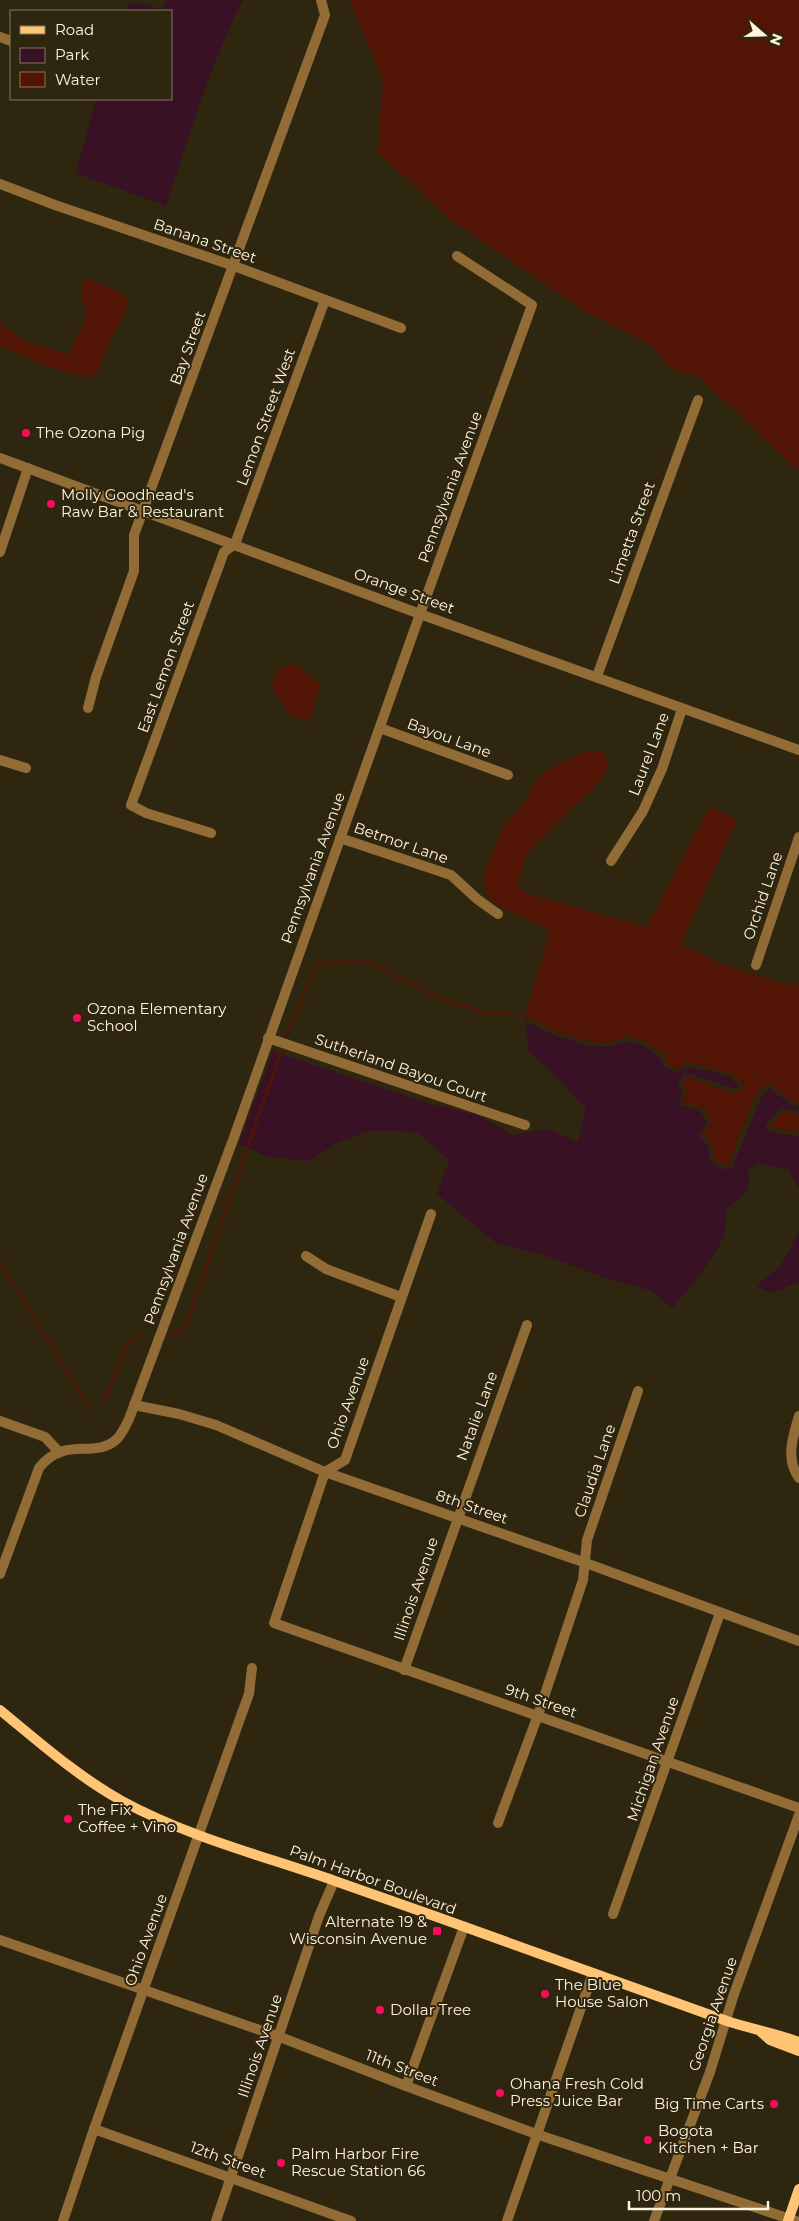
<svg xmlns="http://www.w3.org/2000/svg" width="799" height="2221" viewBox="0 0 799 2221" font-family="Montserrat,sans-serif">
	<style>
		.green { fill: #391125 }
		.water { fill: #511405 }
		.lines { fill: none; stroke-linecap: round; stroke-linejoin: round }
		.stream { stroke: #511405; stroke-width: 2.5 }
		.minor { stroke: #926c36; stroke-width: 10 }
		.tertiary { stroke: #926c36; stroke-width: 10 }
		.secondary { stroke: #ffc474; stroke-width: 10 }
		.poi-dot { fill: #ff095e; stroke: #2f260f; stroke-width: 2 }
		.labels { text-anchor: middle; stroke-width: 4; stroke-linejoin: round; paint-order: stroke }
		.street-label { font-size: 15px; fill: #fff4dd; stroke: #2f260f }
		.poi-label { font-size: 15px; fill: #fff4dd; stroke: #2f260f; text-anchor: start }
	</style>
	<rect width="100%" height="100%" fill="#2f260f"/>
	<g class="green">
		<path d="M167,0H243C209,65 190,137 166,206L76,173L96,99H171V11H127L128,4L142,3L162,10Z"/>
		<path d="M525,1021L556,1036L586,1045L607,1047L627,1041L642,1045L659,1056L664,1067L677,1072L689,1067L711,1071L730,1077L739,1086L735,1089L687,1073L683,1075L678,1086L683,1092L679,1105L700,1111L707,1121L699,1136L708,1146L710,1162L726,1170L732,1168L762,1095L769,1088L793,1106L799,1107V1111L780,1108L765,1126L769,1131L799,1137V1189L789,1170L758,1163L748,1170C752,1189 743,1198 728,1207C724,1216 727,1225 724,1234C714,1261 691,1286 672,1308L652,1291L609,1279L549,1257L496,1243L437,1194L449,1160L418,1133L397,1131H369L339,1142L309,1161L268,1157L239,1144L273,1051L428,1103L477,1115L513,1135L547,1129L578,1142L586,1109L554,1074L529,1052Z"/>
		<polygon points="799,1232 799,1282 772,1293 756,1286 781,1265"/>
	</g>
	<g class="water">
		<polygon points="349,0 799,0 799,471 700,378 671,368 649,344 581,309 450,219 378,152 383,79"/>
		<path d="M87,278C94,282 124,293 126,297C132,309 113,333 108,344C103,352 102,366 96,373C94,375 92,376 89,377L45,366L8,349L0,348V320L2,326L30,344L68,354L84,323L87,308L82,302V284Z"/>
		<polygon points="293,663 320,683 310,721 289,715 272,687 278,669"/>
		<polygon points="587,751 602,751 608,760 606,772 594,789 559,820 528,852 517,887 528,894 647,927 710,806 737,819 681,944 724,965 790,985 799,984 799,1103 794,1102 768,1083 756,1094 728,1166 714,1160 712,1144 703,1135 712,1121 702,1107 683,1103 688,1091 682,1087 687,1077 736,1094 745,1086 732,1074 687,1062 679,1069 667,1064 663,1053 644,1041 627,1036 606,1044 588,1041 558,1032 525,1016 550,930 496,905 485,892 483,874 502,829 524,804 537,780 550,768 549,769"/>
		<polygon points="783,1111 799,1116 799,1133 769,1127"/>
	</g>
	<g class="lines">
		<g class="stream">
			<polyline points="286,1036 316,964 342,961 371,963 439,998 487,1013 525,1015"/>
			<polyline points="0,1263 90,1409"/>
			<polyline points="169,1334 185,1329 281,1051"/>
			<path d="M102,1402C119,1382 117,1347 140,1332"/>
		</g>
		<g class="minor">
			<polyline points="0,37 11,41"/>
			<polyline points="0,184 55,205 234,266 401,328"/>
			<polyline points="457,256 532,305 420,614 799,750"/>
			<polyline points="0,552 28,468"/>
			<polyline points="597,676 698,400"/>
			<polyline points="88,708 96,677 134,571 134,535 325,15 321,0"/>
			<polyline points="380,728 508,775"/>
			<polyline points="0,760 26,768"/>
			<polyline points="211,833 146,813 131,805 224,552 235,544 325,300"/>
			<polyline points="340,838 451,875 477,899 498,914"/>
			<polyline points="611,861 643,811 662,769 682,709"/>
			<polyline points="756,965 799,837"/>
			<polyline points="268,1038 525,1125"/>
			<polyline points="431,1214 345,1460 325,1472 274,1623 799,1808"/>
			<polyline points="306,1256 326,1269 401,1297"/>
			<path d="M799,1416C793,1436 785,1459 799,1478"/>
			<polyline points="0,1421 45,1437 58,1451"/>
			<polyline points="404,1670 527,1325"/>
			<polyline points="498,1823 538,1715 583,1580 587,1540 638,1391"/>
			<polyline points="613,1914 720,1613"/>
			<polyline points="0,1940 280,2037 406,2086 536,2134 796,2221"/>
			<polyline points="406,2086 464,1927"/>
			<polyline points="94,2129 351,2221"/>
			<polyline points="63,2221 94,2129 242,1713 249,1694 252,1668"/>
			<polyline points="216,2221 319,1916 334,1881"/>
			<polyline points="507,2221 593,1973"/>
			<polyline points="654,2221 710,2072 733,1997 799,1815"/>
		</g>
		<g class="tertiary">
			<path d="M0,458L420,614L233,1140L129,1419C126,1425 122,1434 117,1439C94,1460 65,1435 39,1468L0,1574"/>
			<polyline points="134,1405 179,1414 216,1425 325,1472 583,1562 799,1641"/>
		</g>
		<g class="secondary">
			<path d="M0,1710C39,1742 77,1776 122,1801C188,1837 264,1856 335,1881C466,1927 597,1974 727,2021C751,2029 775,2033 799,2042"/>
			<polyline points="761,2032 770,2040 799,2051"/>
			<polyline points="788,2221 799,2189"/>
		</g>
	</g>
	<g class="poi-dot">
		<circle cx="26" cy="433" r="5"/>
		<circle cx="51" cy="504" r="5"/>
		<circle cx="77" cy="1018" r="5"/>
		<circle cx="68" cy="1819" r="5"/>
		<rect x="432" y="1926" width="10" height="10" rx="2.5"/>
		<circle cx="545" cy="1994" r="5"/>
		<circle cx="380" cy="2010" r="5"/>
		<circle cx="500" cy="2093" r="5"/>
		<circle cx="774" cy="2104" r="5"/>
		<circle cx="648" cy="2140" r="5"/>
		<circle cx="281" cy="2163" r="5"/>
	</g>
	<g class="labels">
		<g class="street-label">
			<text transform="translate(205 241) rotate(19)" y="5">Banana Street</text>
			<text transform="translate(188 348) rotate(-70)" y="5">Bay Street</text>
			<text transform="translate(266 417) rotate(-70)" y="5">Lemon Street West</text>
			<text transform="translate(450 487) rotate(-70)" y="5">Pennsylvania Avenue</text>
			<text transform="translate(632 533) rotate(-70)" y="5">Limetta Street</text>
			<text transform="translate(404 591) rotate(20)" y="5">Orange Street</text>
			<text transform="translate(166 667) rotate(-70)" y="5">East Lemon Street</text>
			<text transform="translate(449 738) rotate(20)" y="5">Bayou Lane</text>
			<text transform="translate(649 754) rotate(-69)" y="5">Laurel Lane</text>
			<text transform="translate(401 843) rotate(19)" y="5">Betmor Lane</text>
			<text transform="translate(313 868) rotate(-70)" y="5">Pennsylvania Avenue</text>
			<text transform="translate(763 896) rotate(-71)" y="5">Orchid Lane</text>
			<text transform="translate(401 1068) rotate(19)" y="5">Sutherland Bayou Court</text>
			<text transform="translate(176 1249) rotate(-70)" y="5">Pennsylvania Avenue</text>
			<text transform="translate(348 1403) rotate(-70)" y="5">Ohio Avenue</text>
			<text transform="translate(477 1416) rotate(-70)" y="5">Natalie Lane</text>
			<text transform="translate(595 1471) rotate(-71)" y="5">Claudia Lane</text>
			<text transform="translate(472 1507) rotate(19)" y="5">8th Street</text>
			<text transform="translate(416 1589) rotate(-71)" y="5">Illinois Avenue</text>
			<text transform="translate(541 1701) rotate(19)" y="5">9th Street</text>
			<text transform="translate(653 1759) rotate(-71)" y="5">Michigan Avenue</text>
			<text transform="translate(373 1880) rotate(20)" y="5">Palm Harbor Boulevard</text>
			<text transform="translate(146 1940) rotate(-70)" y="5">Ohio Avenue</text>
			<text transform="translate(713 2014) rotate(-71)" y="5">Georgia Avenue</text>
			<text transform="translate(260 2046) rotate(-71)" y="5">Illinois Avenue</text>
			<text transform="translate(402 2068) rotate(21)" y="5">11th Street</text>
			<text transform="translate(228 2160) rotate(20)" y="5">12th Street</text>
		</g>
		<g class="poi-label">
			<text x="36" y="438">The Ozona Pig</text>
			<text x="61" y="500">Molly Goodhead's<tspan x="61" dy="17">Raw Bar &amp; Restaurant</tspan></text>
			<text x="87" y="1014">Ozona Elementary<tspan x="87" dy="17">School</tspan></text>
			<text x="78" y="1815">The Fix<tspan x="78" dy="17">Coffee + Vino</tspan></text>
			<text x="427" y="1927" text-anchor="end">Alternate 19 &amp;<tspan x="427" dy="17">Wisconsin Avenue</tspan></text>
			<text x="555" y="1990">The Blue<tspan x="555" dy="17">House Salon</tspan></text>
			<text x="390" y="2015">Dollar Tree</text>
			<text x="510" y="2089">Ohana Fresh Cold<tspan x="510" dy="17">Press Juice Bar</tspan></text>
			<text x="764" y="2109" text-anchor="end">Big Time Carts</text>
			<text x="658" y="2136">Bogota<tspan x="658" dy="17">Kitchen + Bar</tspan></text>
			<text x="291" y="2159">Palm Harbor Fire<tspan x="291" dy="17">Rescue Station 66</tspan></text>
		</g>
	</g>
	<rect x="10" y="10" width="162" height="90" fill="#2f260f" stroke="#827861"/>
	<rect x="20" y="26" width="25" height="8" fill="#ffc474" stroke="#827861"/>
	<text x="55" y="35" font-size="15" fill="#fff4dd">Road</text>
	<rect x="20" y="48" width="25" height="15" fill="#391125" stroke="#827861"/>
	<text x="55" y="60" font-size="15" fill="#fff4dd">Park</text>
	<rect x="20" y="72" width="25" height="15" fill="#511405" stroke="#827861"/>
	<text x="55" y="85" font-size="15" fill="#fff4dd">Water</text>
	<g transform="translate(764 35) rotate(110)" stroke="#2f260f" stroke-width="4" paint-order="stroke">
	<path d="M0-4L9 19L0 12L-9 19Z" fill="#fff4dd"/>
	<text y="-8" font-size="14" font-weight="bold" text-anchor="middle" fill="#fff4dd">N</text>
	</g>
	<path d="M629 2201v8h139v-8" fill="none" stroke="#fff4dd" stroke-width="2.5"/>
	<text x="636" y="2201" font-size="15" fill="#fff4dd" stroke="#2f260f" stroke-width="4" paint-order="stroke">100 m</text>
</svg>
